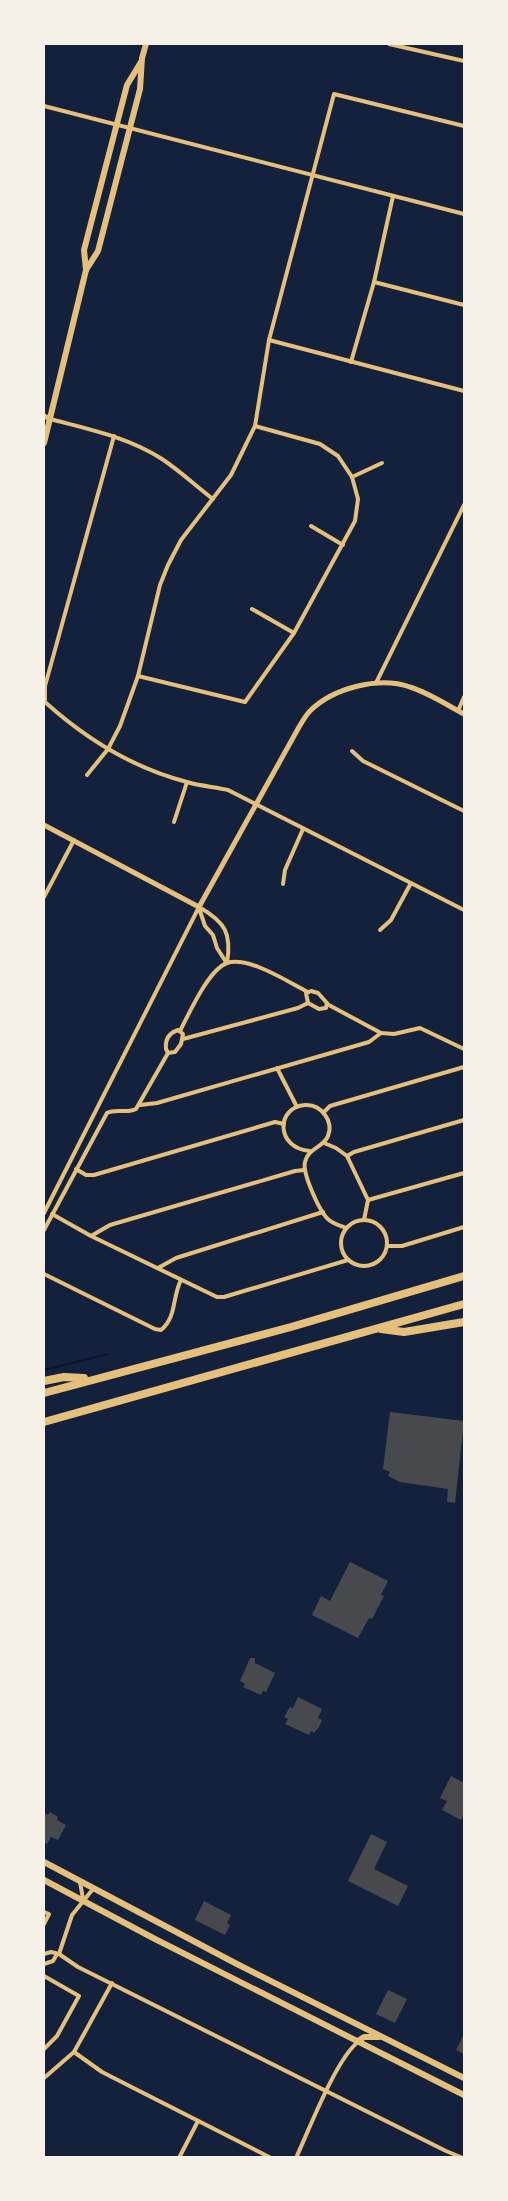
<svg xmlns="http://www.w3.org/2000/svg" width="508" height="2201" viewBox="0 0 508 2201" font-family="'Work Sans',sans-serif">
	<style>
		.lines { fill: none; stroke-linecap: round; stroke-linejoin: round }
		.stream { stroke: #0b132b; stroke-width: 2 }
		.building { fill: #48494c }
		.minor { stroke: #e5c07b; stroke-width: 4 }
		.tertiary { stroke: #e5c07b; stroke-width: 5 }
		.secondary { stroke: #e5c07b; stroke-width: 6 }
		.motorway { stroke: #e5c07b; stroke-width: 8 }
	</style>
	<rect width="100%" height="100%" fill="#14213d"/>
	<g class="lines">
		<polyline class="stream" points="44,1370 108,1354"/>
	</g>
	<g class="building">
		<polygon points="390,1412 464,1421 455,1503 447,1502 448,1489 400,1482 388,1476 390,1472 383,1469"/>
		<polygon points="350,1562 388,1581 381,1595 384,1596 372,1619 369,1618 358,1638 312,1615 321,1596 330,1601"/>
		<polygon points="250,1658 255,1658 255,1663 275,1673 266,1692 263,1691 261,1695 243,1687 245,1684 240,1681"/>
		<polygon points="298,1697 322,1709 318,1718 322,1720 319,1727 314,1733 311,1731 309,1735 285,1724 288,1719 284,1717 290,1707 293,1708"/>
		<polygon points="451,1776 464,1783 464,1813 461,1820 442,1810 447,1801 440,1798"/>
		<polygon points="50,1812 58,1817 57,1820 66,1825 58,1840 51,1837 47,1844 44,1842 44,1813 48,1815"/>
		<polygon points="371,1834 387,1842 374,1869 408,1886 398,1906 348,1881"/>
		<polygon points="204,1901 231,1915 227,1923 230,1925 225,1935 195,1920"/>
		<polygon points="388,1990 407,1999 395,2023 376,2014"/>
		<polygon points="464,2034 464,2054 456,2050"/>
	</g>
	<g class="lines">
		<g class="minor">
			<polyline points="389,44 464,61"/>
			<polyline points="44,106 464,214"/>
			<polyline points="374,282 464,305"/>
			<polyline points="269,340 464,391"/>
			<polyline points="351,362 374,282 393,196"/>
			<path d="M50,419C88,429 128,437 162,459C180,471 196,486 213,499"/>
			<path d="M114,436L45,686V702C86,739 133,768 187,782C200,786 215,787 228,790L464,910"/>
			<polyline points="352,477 382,463"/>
			<polyline points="311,526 343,545"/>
			<polyline points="252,609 294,633"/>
			<polyline points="138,676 245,702 294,633 355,521 358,499 352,477 338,456 320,444 255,426"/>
			<polyline points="376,683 464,505"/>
			<polyline points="458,711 464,697"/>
			<polyline points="352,751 363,761 464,811"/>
			<polyline points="87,775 108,749 120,726 138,676 160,585 168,565 181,540 231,475 255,426 269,340 334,94 464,126"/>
			<polyline points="174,822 187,782"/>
			<polyline points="283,884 285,870 303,829"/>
			<polyline points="44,897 74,840"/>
			<path d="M199,907C225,922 232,933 227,963"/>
			<polyline points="199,908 205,926 213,935 217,948 226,962"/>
			<polyline points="380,930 391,920 411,883"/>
			<polygon points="311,991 318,993 327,1003 326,1008 319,1009 308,1003 306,993"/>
			<polyline points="327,1004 381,1033 394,1034 420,1028 464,1049"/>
			<path d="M178,1030L183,1034L181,1044L175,1052L168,1053L166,1049C165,1040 169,1033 178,1030Z"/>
			<path d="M180,1031C189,1014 208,970 227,963C249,956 288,982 308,992"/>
			<polyline points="183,1039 298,1008 308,1003"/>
			<polyline points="277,1068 297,1107"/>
			<polyline points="140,1105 157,1103 369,1042 381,1033"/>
			<polyline points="324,1112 330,1106 464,1067"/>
			<polyline points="324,1143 336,1148 347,1156 368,1200 364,1220"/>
			<path d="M310,1151C275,1148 276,1107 305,1105C321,1104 334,1121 328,1136C323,1148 308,1148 305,1162C302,1173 320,1213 329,1220C334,1224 341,1226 346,1228"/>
			<polyline points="347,1156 354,1152 464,1120"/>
			<polyline points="76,1169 86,1175 94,1175 275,1122 284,1124"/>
			<polyline points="368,1200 464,1173"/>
			<polyline points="44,1213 199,907"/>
			<polyline points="52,1214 91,1236 217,1297 224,1297 348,1260"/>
			<circle cx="364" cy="1243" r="23"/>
			<path d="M44,1230L107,1113C116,1108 127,1114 136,1109L168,1053"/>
			<polyline points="91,1236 110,1225 295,1171 304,1170"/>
			<polyline points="387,1246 402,1246 464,1227"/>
			<polyline points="158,1268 176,1258 323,1212"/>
			<path d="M44,1274L155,1329L161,1330C177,1317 172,1297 181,1280"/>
			<polyline points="80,1882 83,1899"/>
			<polyline points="44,1912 49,1914 44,1924"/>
			<polyline points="44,1954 51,1952 59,1954"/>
			<polyline points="59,1954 78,1967 446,2151 463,2158"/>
			<polyline points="59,1954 72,1915 93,1889"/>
			<polyline points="44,1964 53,1961 57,1954"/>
			<polyline points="44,1976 79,1996 57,2036 44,2049"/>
			<polyline points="74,2052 102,2072 271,2158"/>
			<polyline points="44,2078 74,2052 112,1983"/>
			<polyline points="179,2158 198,2121"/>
			<path d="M296,2158C309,2130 336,2059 358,2042"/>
		</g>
		<g class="tertiary">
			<polyline points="44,416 50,419"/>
			<path d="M44,825L199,907L299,727C302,722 306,715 310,711C333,688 379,676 410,687C429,693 447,705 464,714"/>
		</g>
		<g class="secondary">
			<polyline points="86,270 84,250 127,85 141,62"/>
			<polyline points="44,443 86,270 98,251 140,89 142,58 146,44"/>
			<polyline points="44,1862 235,1963 464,2078"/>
			<polyline points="44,1880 155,1939 464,2095"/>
			<polyline points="358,2041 364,2037 379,2037"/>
		</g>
		<g class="motorway">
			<polyline points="381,1329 404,1332 464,1322"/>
			<polyline points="44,1381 64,1377 84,1378"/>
			<polyline points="44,1393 291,1327 464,1276"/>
			<polyline points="44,1422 464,1304"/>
		</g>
	</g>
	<rect width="508" height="2201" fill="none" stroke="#f6f1e7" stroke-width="90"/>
</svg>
